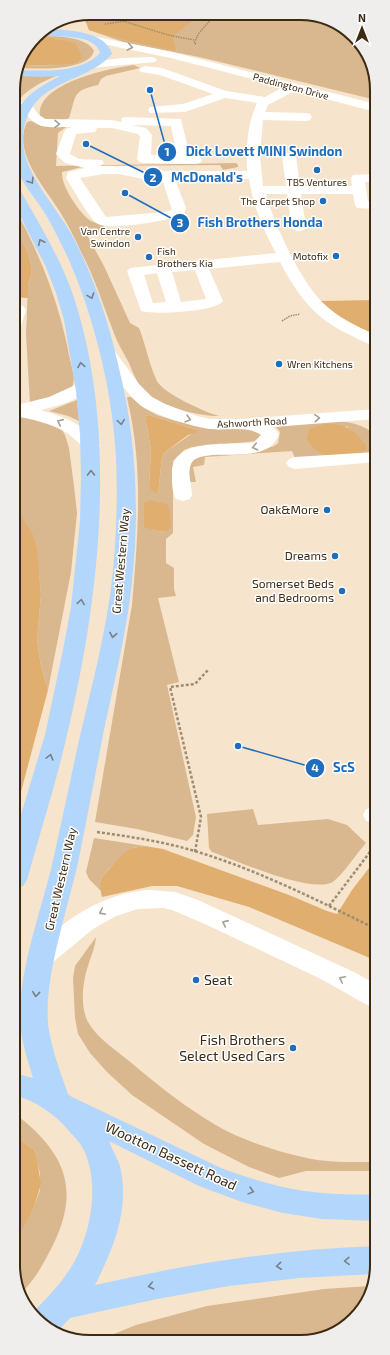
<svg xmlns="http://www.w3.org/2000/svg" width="390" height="1355" viewBox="0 0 390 1355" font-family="'Exo 2',sans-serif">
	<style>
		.green { fill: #d9b88f; fill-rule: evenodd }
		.forest { fill: #e0ae6e }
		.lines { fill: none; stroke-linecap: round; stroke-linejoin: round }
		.path-far2 { stroke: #9e8c73; stroke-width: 1.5; stroke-dasharray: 1.5 1; stroke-linecap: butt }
		.path-far1 { stroke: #9e8c73; stroke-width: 2; stroke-dasharray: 2.5 1.5; stroke-linecap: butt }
		.path { stroke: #9e8c73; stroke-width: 2.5; stroke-dasharray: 3 2; stroke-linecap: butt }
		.minor { fill: #fff; fill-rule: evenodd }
		.major { fill: #b3d6fc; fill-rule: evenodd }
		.oneway { stroke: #a79f94 }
		.oneway2 { stroke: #788086 }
		.poi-dot { fill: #1f6ebd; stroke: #fff; stroke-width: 1.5 }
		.labels { text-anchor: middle; stroke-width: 3; stroke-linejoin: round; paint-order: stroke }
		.far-street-label { font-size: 10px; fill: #3c2a11; stroke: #fff }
		.far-poi-label { font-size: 10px; fill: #3c2a11; stroke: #fff; text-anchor: end }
		.poi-label { font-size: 12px; fill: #3c2a11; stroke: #fff; text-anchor: end }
		.street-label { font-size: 12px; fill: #3c2a11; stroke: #fff }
		.near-poi-label { font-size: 14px; fill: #3c2a11; stroke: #fff; text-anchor: start }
		.near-street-label { font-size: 14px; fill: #3c2a11; stroke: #fff }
		.rim { fill: none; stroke: #3c2a11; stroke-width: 2 }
		.leader { fill: none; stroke: #1f6ebd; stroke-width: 1.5 }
		.callout-dot { fill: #1f6ebd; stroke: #fff; stroke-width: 1.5 }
		.mark-label { font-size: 12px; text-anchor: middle; font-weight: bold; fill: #fff }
		.callout-label { font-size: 13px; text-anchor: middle; font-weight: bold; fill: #1f6ebd; stroke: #fff; stroke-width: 3; stroke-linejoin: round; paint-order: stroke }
	</style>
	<rect width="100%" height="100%" fill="#f7e4cc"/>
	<g class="green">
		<polygon points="90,13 315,15 355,36 376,75 376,100 199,57 123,42 89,30 83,14"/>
		<path d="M35,36C51,36 86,35 94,51C89,71 38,69 21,68L22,66L53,65L62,40L34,39Z"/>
		<path d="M134,65L140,68L106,76L101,79L98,85C72,91 77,94 69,118C61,123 47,121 40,116C36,83 111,68 134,65Z"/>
		<path d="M58,75C40,83 21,91 13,110V85L17,76Z"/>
		<path d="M31,121L41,125L66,127L58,133L56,166L236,163L238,165V167L223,170L220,165L86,166L62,172C61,186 78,210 88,219C93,223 99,224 106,224L100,232L87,235L104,266L130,323L139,328C146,345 149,365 157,381C164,394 205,412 219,416C198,416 167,408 150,396C139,389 134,375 129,363C123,352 116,340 112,328C102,302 94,276 81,252C75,238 68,225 60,212C45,187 12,153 27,122Z"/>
		<path d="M13,205C40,254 60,304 70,360C72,367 76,380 72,387C67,395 40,401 30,404L26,334L28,286L32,270L29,255L13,220Z"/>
		<path d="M128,397H131L144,408L157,415L176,421L210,427L252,428L263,434L258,441L192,447L184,450L173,461V533L166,539V563L174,568V589L176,596L158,598L179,682L167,685L196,817L193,835L187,841L137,829L95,822L132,605C138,536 144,467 127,398ZM149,415L197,430L164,453L162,457L158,494L149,484L151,450L145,416ZM145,502L167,532L157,531L144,526Z"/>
		<polygon points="77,400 79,421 68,416 49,411"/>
		<polygon points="14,416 33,418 61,428 65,435 69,448 74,486 77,513 71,572 48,690 41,666 37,640 41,595 39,574 16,508 14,508"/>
		<path d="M337,421C351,422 365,425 375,435L376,452L356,454L366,444L346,426L326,456L295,458L292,451L205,457L204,465L193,467L196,482H190C189,475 187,467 192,461C199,453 247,452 260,451L274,446L278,443L280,432L276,427C296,424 316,422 337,421Z"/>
		<path d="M253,809L258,825L328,819L347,825L366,843C356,854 345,872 334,881C315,896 235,860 212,852L209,848L207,814Z"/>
		<polygon points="94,838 145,846 132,848 109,869 103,876 99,884 101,891 89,879 86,872"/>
		<path d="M96,937C95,948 91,956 88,966C83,980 81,1001 85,1014C89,1032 114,1049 128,1060C157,1085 200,1119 235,1135C258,1145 283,1153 307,1158C329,1163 354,1162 377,1162V1171H306L279,1178L249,1167L204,1144L132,1095L107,1072L90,1053L78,1034L75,1018L73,978L75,966Z"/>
		<path d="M14,1113C64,1151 82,1188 52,1247C43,1264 35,1280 21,1293L14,1280V1239L34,1207L40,1190V1173L34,1150L14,1135Z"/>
		<polygon points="370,1286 358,1316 315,1341 99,1340 136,1325 207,1306 324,1289"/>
	</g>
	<g class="forest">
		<polygon points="90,13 187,14 196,18 173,36 176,51 129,41 89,30 83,14"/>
		<polygon points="50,38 76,43 82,58 81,60 72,64 22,66 34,39"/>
		<polygon points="13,220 29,255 32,270 28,286 28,298 13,297"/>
		<polygon points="376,300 376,337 334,316 320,301"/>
		<polygon points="149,415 197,430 197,432 188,435 164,453 162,457 158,494 152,491 149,484 151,450 145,416"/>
		<path d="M324,424C346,424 350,427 366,444V450C356,455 340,460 329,457C322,455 308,446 307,438C307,436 309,432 309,429Z"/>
		<path d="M151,500L168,505C170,513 174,525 167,532L157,531L144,527V504L145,502Z"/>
		<polygon points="14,508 16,508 33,535 37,549 41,595 37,640 41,666 48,690 18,803 14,826"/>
		<polygon points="145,846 163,849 289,895 327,911 337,914 352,890 376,859 377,961 249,907 177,886 152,886 102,897 99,884 103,876 123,854 132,848"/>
		<polygon points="14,1135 34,1150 37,1160 41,1184 34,1207 23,1228 14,1239"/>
	</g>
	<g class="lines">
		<g class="path-far2">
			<polyline points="123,21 168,35 194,40"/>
			<polyline points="105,24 125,21 140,13"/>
			<polyline points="196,44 194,43 199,33 213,17 210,14"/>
			<polyline points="282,321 290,316 300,314"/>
		</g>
		<polyline class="path-far1" points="14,527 19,548 15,622"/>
		<g class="path">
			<polyline points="14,645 15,621"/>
			<path d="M97,832C132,837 167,842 201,853C262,872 319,901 376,929"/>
			<polyline points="195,852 201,817 170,687 195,684 208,670"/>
			<polyline points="329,906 376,844"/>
		</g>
		<g class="minor">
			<path d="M92,36L172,52L376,104V112L295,91L268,105L265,112L306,113L310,114L312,117L310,120L306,121L263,120L260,155L263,186H286L282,156L284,153H294L296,156L300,186H352L351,178L353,175L376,174V182H365L368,201H376V209L357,208L355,205L353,194H301L306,227L304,230L299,231L294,230L292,227L287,194H266C274,224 300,280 322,302C337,317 356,326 376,335V346C367,344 358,339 350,335C314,318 298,296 280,262L209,269L223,301C215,312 155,315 141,311L127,271L130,268L276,253C263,230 253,205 249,179H175L186,208L184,215C169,220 111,231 98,224C90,220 72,187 66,178L68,172L85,168L65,163L56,154L64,132L66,129L72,127C43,127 36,131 20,105L22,102H30L38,114L45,119L112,120L121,122L122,118L126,117L181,119L189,153L200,157L202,160L200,163L195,164L144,163L139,162L137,159L140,136L138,134L112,128H96L97,129L95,132L76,134L70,154L79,159L102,160L104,163L100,166H127L144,171H247C246,148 247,125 257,103L225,98L185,112L150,113L148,110L150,107L183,104L213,94L160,75L141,72L139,70L141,68L145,66L162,68L226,91L265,97L283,87L171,58L88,41L86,39ZM132,125L171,126L177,156L151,155L152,135L146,128ZM103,174H119L143,179H162L172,210L165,212L106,217L80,178ZM195,270L206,299L181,302L172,272ZM157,273L166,302L153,303L144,275Z"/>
			<polygon points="151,57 155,58 157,60 155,62 90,68 86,67 84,65 86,63 90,62 122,58"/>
			<polygon points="13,302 24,307 26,310 19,332 13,334"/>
			<path d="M108,348L114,350L139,384L152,397L165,404L197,416L210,419H242L376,409V419L273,427L279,434C267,470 200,443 191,464C187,473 192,486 192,495L190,499L183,501L176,499C172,493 172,483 172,475C170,438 224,445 249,443L254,442L261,435C247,425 226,431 210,429C193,427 151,414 139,404C123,390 112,370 100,353L102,350Z"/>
			<path d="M84,381L90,382L93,386C83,399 55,407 40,410C63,416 86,425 100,445L97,449C83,452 78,440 67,433C50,423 32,419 14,416L13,406L49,397Z"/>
			<polygon points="376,452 376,462 295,469 289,467 286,463 289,459 295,457"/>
			<polygon points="376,807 376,823 366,821 363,815 366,809"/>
			<path d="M150,890L175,892L198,900L356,973L377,985V1008L367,1005L321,979L207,925L172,910L163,908L138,909L116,916L93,929L52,963L43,966L34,963L30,956C35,947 43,941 51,934C80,910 112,892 150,890Z"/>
		</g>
		<g class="major">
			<path d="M46,29C66,30 105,30 112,54C92,78 51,80 33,106C23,120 21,139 25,155C32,182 59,211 73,237C94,277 108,320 118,364C136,435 140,509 132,582C127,629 116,675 106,720C97,764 89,809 80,853C70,904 44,973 48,1024C51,1048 60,1071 68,1094L72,1097L221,1168C253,1180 287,1190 322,1193C340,1195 359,1194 377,1195V1221L322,1219L283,1213L242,1202L199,1186L109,1141C112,1149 117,1158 120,1166C130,1209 114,1247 95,1285C188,1264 281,1249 377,1246V1270L375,1274L299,1278L229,1286L157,1299L70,1318L58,1331L35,1319L32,1313C46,1299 59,1286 70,1269C91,1237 102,1180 81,1145C78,1140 73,1136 69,1131C55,1114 36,1101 14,1095V1073L33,1078C27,1058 20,1038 20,1016C20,963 43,907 54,856C63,816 71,776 80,736C91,690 103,643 110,596C116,551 118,504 116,458C113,394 94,316 68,258C61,243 54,229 46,215C36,198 14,175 13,155C10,110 19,97 60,76L40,77L17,76L20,70C46,71 81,73 100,53C95,32 53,38 37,35Z"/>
			<path d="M13,186L18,187L20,190C39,223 59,256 72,292C119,429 100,597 67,735C56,784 40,832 27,880L23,886L14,889V838L45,735L63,650L71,607L80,521L81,478L80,434L76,391L64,320L56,293L46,267L13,202Z"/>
		</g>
	</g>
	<defs><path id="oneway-chevron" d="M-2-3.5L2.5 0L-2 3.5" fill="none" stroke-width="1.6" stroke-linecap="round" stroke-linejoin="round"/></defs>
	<g class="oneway">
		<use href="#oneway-chevron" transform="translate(130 47) rotate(11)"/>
		<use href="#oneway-chevron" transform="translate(57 124) rotate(1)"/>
		<use href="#oneway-chevron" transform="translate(317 418) rotate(-4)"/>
		<use href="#oneway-chevron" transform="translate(188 419) rotate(15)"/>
		<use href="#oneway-chevron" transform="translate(60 422) rotate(-156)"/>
		<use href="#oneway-chevron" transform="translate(255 447) rotate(167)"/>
		<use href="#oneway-chevron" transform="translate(102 912) rotate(154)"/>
		<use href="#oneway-chevron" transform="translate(225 923) rotate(-156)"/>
		<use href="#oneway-chevron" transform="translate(342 979) rotate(-153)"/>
	</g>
	<g class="oneway2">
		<use href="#oneway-chevron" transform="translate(31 181) rotate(57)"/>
		<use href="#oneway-chevron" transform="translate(41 242) rotate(-116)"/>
		<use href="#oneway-chevron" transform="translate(91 296) rotate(70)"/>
		<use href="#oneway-chevron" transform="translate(81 365) rotate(-100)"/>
		<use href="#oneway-chevron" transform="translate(121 422) rotate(82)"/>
		<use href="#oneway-chevron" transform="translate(91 473) rotate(-91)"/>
		<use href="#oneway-chevron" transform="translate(81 602) rotate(-81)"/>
		<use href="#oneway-chevron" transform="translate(113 635) rotate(101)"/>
		<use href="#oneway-chevron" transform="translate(50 757) rotate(-75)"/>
		<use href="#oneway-chevron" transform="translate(36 994) rotate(96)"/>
		<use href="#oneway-chevron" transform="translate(251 1191) rotate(15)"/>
		<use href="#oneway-chevron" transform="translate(347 1261) rotate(178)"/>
		<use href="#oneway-chevron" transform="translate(279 1266) rotate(174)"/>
		<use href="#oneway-chevron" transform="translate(151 1286) rotate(168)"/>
	</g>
	<g class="poi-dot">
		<circle cx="317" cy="170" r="4"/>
		<circle cx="323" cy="201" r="4"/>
		<circle cx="138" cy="237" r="4"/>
		<circle cx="336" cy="256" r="4"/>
		<circle cx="149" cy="257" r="4"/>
		<circle cx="279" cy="364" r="4"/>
		<circle cx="327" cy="510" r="4"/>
		<circle cx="335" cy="556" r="4"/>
		<circle cx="342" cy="591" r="4"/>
		<circle cx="196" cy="980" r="4"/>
		<circle cx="293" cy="1048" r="4"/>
	</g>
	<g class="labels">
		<g class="far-street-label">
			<text transform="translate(291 86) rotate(15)" y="4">Paddington Drive</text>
			<text transform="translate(252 422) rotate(-3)" y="4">Ashworth Road</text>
		</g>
		<g class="far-poi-label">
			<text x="317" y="186" text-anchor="middle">TBS Ventures</text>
			<text x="315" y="205">The Carpet Shop</text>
			<text x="130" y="235">Van Centre<tspan x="130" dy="12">Swindon</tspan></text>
			<text x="157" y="255" text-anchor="start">Fish<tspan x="157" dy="12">Brothers Kia</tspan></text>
			<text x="328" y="260">Motofix</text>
			<text x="287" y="368" text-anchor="start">Wren Kitchens</text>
		</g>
		<g class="poi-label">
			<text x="319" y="514">Oak&amp;More</text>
			<text x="327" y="560">Dreams</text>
			<text x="334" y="588">Somerset Beds<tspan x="334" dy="14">and Bedrooms</tspan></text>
		</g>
		<g class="street-label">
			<text transform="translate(121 561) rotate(-85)" y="4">Great Western Way</text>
			<text transform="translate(61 879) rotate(-77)" y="4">Great Western Way</text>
		</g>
		<g class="near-poi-label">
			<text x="204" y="985">Seat</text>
			<text x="285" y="1045" text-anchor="end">Fish Brothers<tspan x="285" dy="16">Select Used Cars</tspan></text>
		</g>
		<g class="near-street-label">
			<text transform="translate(171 1156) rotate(25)" y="5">Wootton Bassett Road</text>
		</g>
	</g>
	<path d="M0 0H390V1355H0ZM90 20H300A70 70 0 0 1 370 90V1265A70 70 0 0 1 300 1335H90A70 70 0 0 1 20 1265V90A70 70 0 0 1 90 20Z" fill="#efeeec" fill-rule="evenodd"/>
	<path class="rim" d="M90 20H300A70 70 0 0 1 370 90V1265A70 70 0 0 1 300 1335H90A70 70 0 0 1 20 1265V90A70 70 0 0 1 90 20Z"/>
	<path class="leader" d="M150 90L167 152M86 144L153 177M125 193L180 223M238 746L315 768"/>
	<g class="callout-dot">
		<circle cx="150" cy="90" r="4"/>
		<circle cx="86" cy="144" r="4"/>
		<circle cx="125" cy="193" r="4"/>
		<circle cx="238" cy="746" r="4"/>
		<circle cx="167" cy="152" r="10"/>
		<circle cx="153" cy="177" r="10"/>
		<circle cx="180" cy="223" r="10"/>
		<circle cx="315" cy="768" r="10"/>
	</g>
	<g class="mark-label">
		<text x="167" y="156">1</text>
		<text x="153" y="182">2</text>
		<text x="180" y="227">3</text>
		<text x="315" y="772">4</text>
	</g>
	<g class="callout-label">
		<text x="264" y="156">Dick Lovett MINI Swindon</text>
		<text x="207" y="182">McDonald's</text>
		<text x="260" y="227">Fish Brothers Honda</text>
		<text x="344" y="772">ScS</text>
	</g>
	<g transform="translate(362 28)" stroke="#ffffff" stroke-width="3" paint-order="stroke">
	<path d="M0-3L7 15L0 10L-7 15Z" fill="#3c2a11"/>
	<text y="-6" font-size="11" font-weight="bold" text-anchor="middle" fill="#3c2a11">N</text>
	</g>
</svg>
